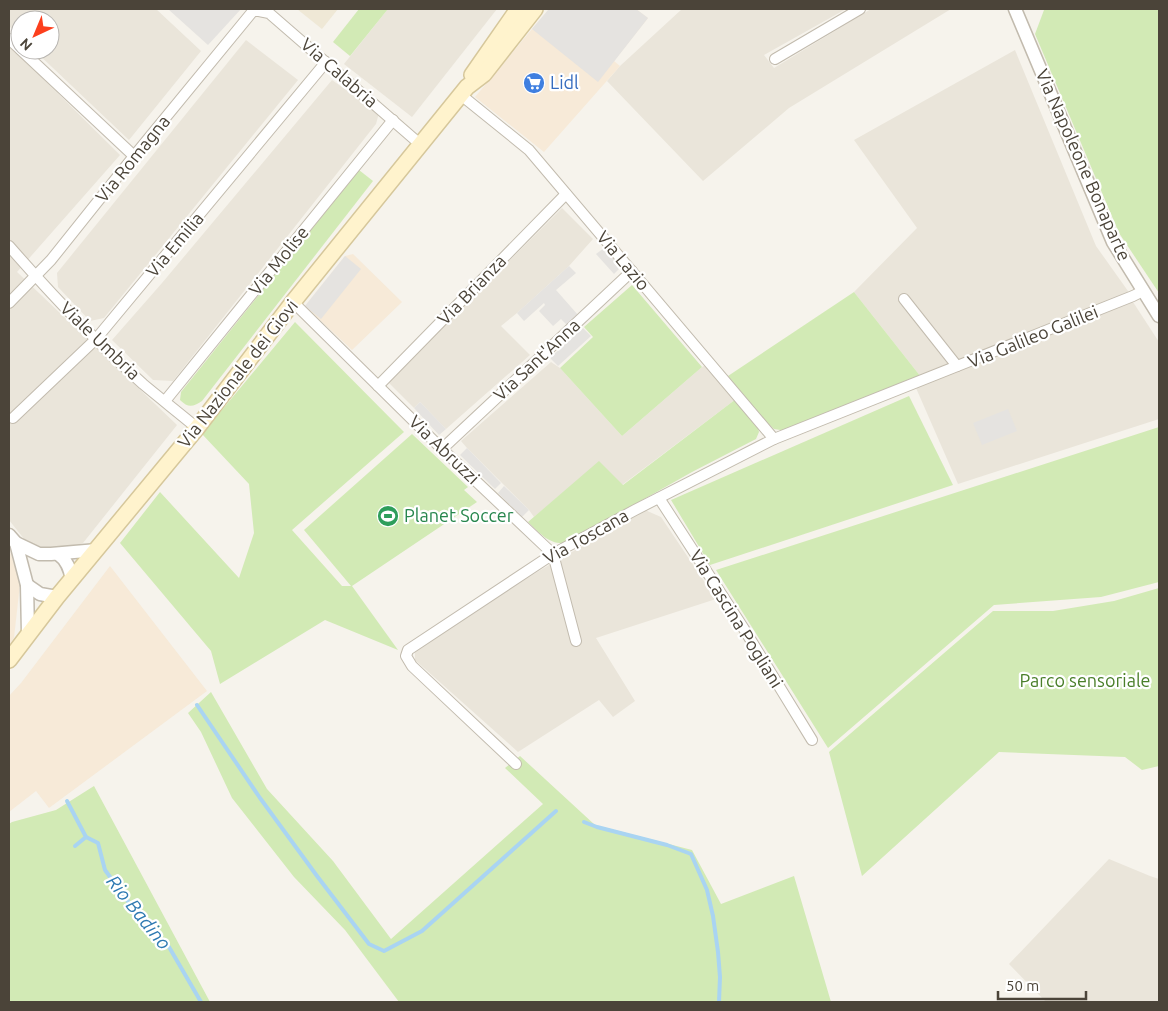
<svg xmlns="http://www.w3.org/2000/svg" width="1168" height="1011" viewBox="0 0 1168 1011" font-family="Ubuntu,sans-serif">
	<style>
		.residential { fill: #eae5da }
		.commercial { fill: #f7ead8 }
		.education { fill: #efe8d6 }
		.green { fill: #d2eab5 }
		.parking { fill: #e5e3e0 }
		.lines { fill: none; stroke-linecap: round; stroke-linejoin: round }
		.stream { stroke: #a9d4f2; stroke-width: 4 }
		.minor-casing { stroke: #c2bbae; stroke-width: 12 }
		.tertiary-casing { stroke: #c2bbae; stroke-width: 15 }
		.secondary-casing { stroke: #d6c79b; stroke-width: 18 }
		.minor { stroke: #fff; stroke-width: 10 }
		.tertiary { stroke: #fff; stroke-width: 12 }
		.secondary { stroke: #fff3cd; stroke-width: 15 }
		.labels { text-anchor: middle; stroke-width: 4.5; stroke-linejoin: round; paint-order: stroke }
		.street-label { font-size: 18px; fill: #4b4439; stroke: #fff }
		.shop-label { font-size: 18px; fill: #366cbe; stroke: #fff; text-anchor: start }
		.leisure-label { font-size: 18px; fill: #27864d; stroke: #fff; text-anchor: start }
		.park-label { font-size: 18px; fill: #4a7f2a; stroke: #fff }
		.water-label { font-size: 19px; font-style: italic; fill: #2e7ab2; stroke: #fff }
	</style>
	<rect width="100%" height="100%" fill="#f6f3ec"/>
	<g class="residential">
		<polygon points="9,9 156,9 201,51 129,140 34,50 50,50 50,20 20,20 20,36 9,26"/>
		<polygon points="388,9 497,9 412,117 344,64"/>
		<polygon points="682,9 846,9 764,55 774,68 871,9 951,9 789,108 703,181 607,81 620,66"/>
		<polygon points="246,40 298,80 104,318 90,321 58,287 57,273"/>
		<polygon points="9,45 120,155 17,272 177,425 83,543 62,549 37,548 25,540 9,520"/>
		<polygon points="1015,50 1096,246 1128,291 1128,295 921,377 854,292 917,228 854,140"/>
		<polygon points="332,80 379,113 376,124 173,381 153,380 112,340 162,283"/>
		<polygon points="562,208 593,239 569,266 517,313 501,326 530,355 446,429 420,402 414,408 388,382"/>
		<polygon points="1133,302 1159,342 1159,419 958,484 916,388"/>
		<polygon points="551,362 560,368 622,436 702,367 706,365 736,399 622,485 599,462 534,517 529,510 467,448 461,441"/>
		<polygon points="645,510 661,517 716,599 596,638 635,701 613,717 599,700 518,752 415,660 415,650 537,572"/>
		<polygon points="1109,859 1150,876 1159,879 1159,1001 1156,1002 1046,1002 1009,964"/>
	</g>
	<g class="commercial">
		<polygon points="549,9 636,9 648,18 614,61 620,66 544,152 475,97 532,29"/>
		<polygon points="353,254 402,302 352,350 305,306 345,256"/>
		<polygon points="9,548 20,584 14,638 9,645"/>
		<polygon points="110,566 207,691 49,808 36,791 9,812 9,696 21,683"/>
	</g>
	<polygon class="education" points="297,9 338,9 322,29"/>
	<g class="green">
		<polygon points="359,9 388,9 350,56 333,42"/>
		<polygon points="1047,9 1159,9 1159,293 1119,233 1035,34 1044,10"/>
		<path d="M359,170L373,181L202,401C193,407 188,408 180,400L181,392Z"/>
		<polygon points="632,285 702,367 622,436 560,368 593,337 584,327"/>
		<polygon points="854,292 921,377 787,431 774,429 754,411 728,376"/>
		<polygon points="295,322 404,432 292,530 342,586 351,586 304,530 412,434 468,487 464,490 477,502 352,586 398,650 325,620 220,684 211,651 120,543 160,492 239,578 254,533 249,484 202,434"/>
		<polygon points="909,396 953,485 710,565 671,500"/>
		<path d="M736,399L757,424L759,432L756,439L692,472L566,543C549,545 540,533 528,522L599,461L623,485Z"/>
		<polygon points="1159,427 1159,582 1101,597 994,605 828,748 716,570"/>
		<polygon points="1159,588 1159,766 1142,770 1125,757 999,752 862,876 829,752 993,611 1053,611 1114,601"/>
		<polygon points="211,692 267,789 333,861 391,939 543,804 505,768 520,756 595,825 692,850 721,904 794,876 831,1002 399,1002 345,930 294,877 232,798 201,732 188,713"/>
		<polygon points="94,786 210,1002 9,1002 9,824 12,822 56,810"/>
	</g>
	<g class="parking">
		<polygon points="168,9 241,9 208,45"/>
		<polygon points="549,9 636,9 648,18 598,82 532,29"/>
		<polygon points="604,248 621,267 614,274 596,254"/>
		<polygon points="345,256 361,269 321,319 305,306"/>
		<polygon points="569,266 576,273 556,290 578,315 567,325 561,319 553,326 539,311 545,305 544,303 524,321 517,313"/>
		<polygon points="583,328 591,336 558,366 550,358"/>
		<polygon points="420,402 446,429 439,435 414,408"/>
		<polygon points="1008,409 1017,431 982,445 973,423"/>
		<polygon points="467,448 501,483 495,489 460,455"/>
		<polygon points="504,486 529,510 522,517 498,493"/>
	</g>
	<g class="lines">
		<g class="stream">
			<polyline points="197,705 260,798 317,876 369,944 384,951 422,931 556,811"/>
			<polyline points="67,801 86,837"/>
			<polyline points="584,822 597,827 667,845 691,854 707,890 713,916 718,952 720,977 719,1002"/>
			<polyline points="75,846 86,837 98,843 105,870 133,908 169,947 201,1002"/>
		</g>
		<g class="minor-casing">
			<g id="minor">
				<polyline points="9,39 20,49"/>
				<polyline points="21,50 134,156"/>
				<polyline points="775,59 860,9"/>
				<polyline points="461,95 529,150 774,439"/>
				<path d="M9,246C51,294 95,341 143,384C161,399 179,413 197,428"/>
				<polyline points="904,299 957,366"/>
				<polyline points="293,302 442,449 553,554 576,641"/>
				<polyline points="9,303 51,260 134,156 253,11 259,11 269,13 421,145"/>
				<polyline points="378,386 566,194"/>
				<polyline points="165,401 393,120"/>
				<polyline points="13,418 96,339 326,62"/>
				<polyline points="442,449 632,271"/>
				<polyline points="659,498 744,629 812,740"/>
				<polyline points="516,764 412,666 406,656 408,650 553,554 635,510 774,439 1133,296 1143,291"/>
			</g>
		</g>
		<g class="tertiary-casing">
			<g id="tertiary">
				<polyline points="1015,9 1113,242 1159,316"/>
				<polyline points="9,535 16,543 27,585 28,634"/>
				<polyline points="16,543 39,554 51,554 97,550"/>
				<path d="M58,554C67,560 70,569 72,580"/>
				<polyline points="27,585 40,594 57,597"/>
			</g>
		</g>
		<g class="secondary-casing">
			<g id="secondary">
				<polyline points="472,75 518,9"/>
				<polyline points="9,660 57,597 197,428 293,302 467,87 484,74 535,9"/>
			</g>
		</g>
		<use href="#minor" class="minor"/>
		<use href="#tertiary" class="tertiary"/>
		<use href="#secondary" class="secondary"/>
	</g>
	<defs>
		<g id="supermarket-disc" transform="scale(1.125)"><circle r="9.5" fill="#3f7fe0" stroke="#fff"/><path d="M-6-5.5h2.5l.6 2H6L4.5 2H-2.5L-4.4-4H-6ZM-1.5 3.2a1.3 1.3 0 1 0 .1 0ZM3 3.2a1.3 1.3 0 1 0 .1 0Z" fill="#fff"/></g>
		<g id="stadium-disc" transform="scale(1.125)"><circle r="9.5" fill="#2e9e5b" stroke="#fff"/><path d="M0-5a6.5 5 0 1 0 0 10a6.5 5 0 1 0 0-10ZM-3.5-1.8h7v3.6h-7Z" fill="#fff"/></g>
	</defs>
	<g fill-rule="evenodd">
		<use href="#supermarket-disc" x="534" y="83"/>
		<use href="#stadium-disc" x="388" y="516"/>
	</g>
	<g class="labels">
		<g class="street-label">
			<text transform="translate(339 73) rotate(41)" y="6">Via Calabria</text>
			<text transform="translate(133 159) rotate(-51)" y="6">Via Romagna</text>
			<text transform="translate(1083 165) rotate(66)" y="6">Via Napoleone Bonaparte</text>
			<text transform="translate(175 245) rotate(-50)" y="6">Via Emilia</text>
			<text transform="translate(279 261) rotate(-51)" y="6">Via Molise</text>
			<text transform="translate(623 261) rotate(50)" y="6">Via Lazio</text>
			<text transform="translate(472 290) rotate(-46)" y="6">Via Brianza</text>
			<text transform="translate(1033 337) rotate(-22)" y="6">Via Galileo Galilei</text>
			<text transform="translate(100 341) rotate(44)" y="6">Viale Umbria</text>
			<text transform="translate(537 360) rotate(-43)" y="6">Via Sant'Anna</text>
			<text transform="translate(238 374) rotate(-52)" y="6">Via Nazionale dei Giovi</text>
			<text transform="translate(444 450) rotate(44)" y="6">Via Abruzzi</text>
			<text transform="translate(586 537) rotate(-29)" y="6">Via Toscana</text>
			<text transform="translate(736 619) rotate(58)" y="6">Via Cascina Pogliani</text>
		</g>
		<g class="shop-label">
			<text x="550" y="89">Lidl</text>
		</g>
		<g class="leisure-label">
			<text x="404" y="522">Planet Soccer</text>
		</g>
		<g class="park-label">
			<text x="1085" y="687">Parco sensoriale</text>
		</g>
		<g class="water-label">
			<text transform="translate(139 912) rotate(51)" y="7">Rio Badino</text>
		</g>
	</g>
	<rect width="1168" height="1011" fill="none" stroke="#4b4439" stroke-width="20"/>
	<g transform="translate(35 35) rotate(224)"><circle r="24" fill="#ffffff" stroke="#b7b4b0"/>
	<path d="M0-4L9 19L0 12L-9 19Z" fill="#fc3f1d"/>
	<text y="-8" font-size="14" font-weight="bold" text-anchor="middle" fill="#4b4439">N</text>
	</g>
	<path d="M998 991v8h88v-8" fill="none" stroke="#4b4439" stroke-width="2.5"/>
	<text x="1006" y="991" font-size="15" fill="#4b4439" stroke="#ffffff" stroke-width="4" paint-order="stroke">50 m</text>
</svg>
